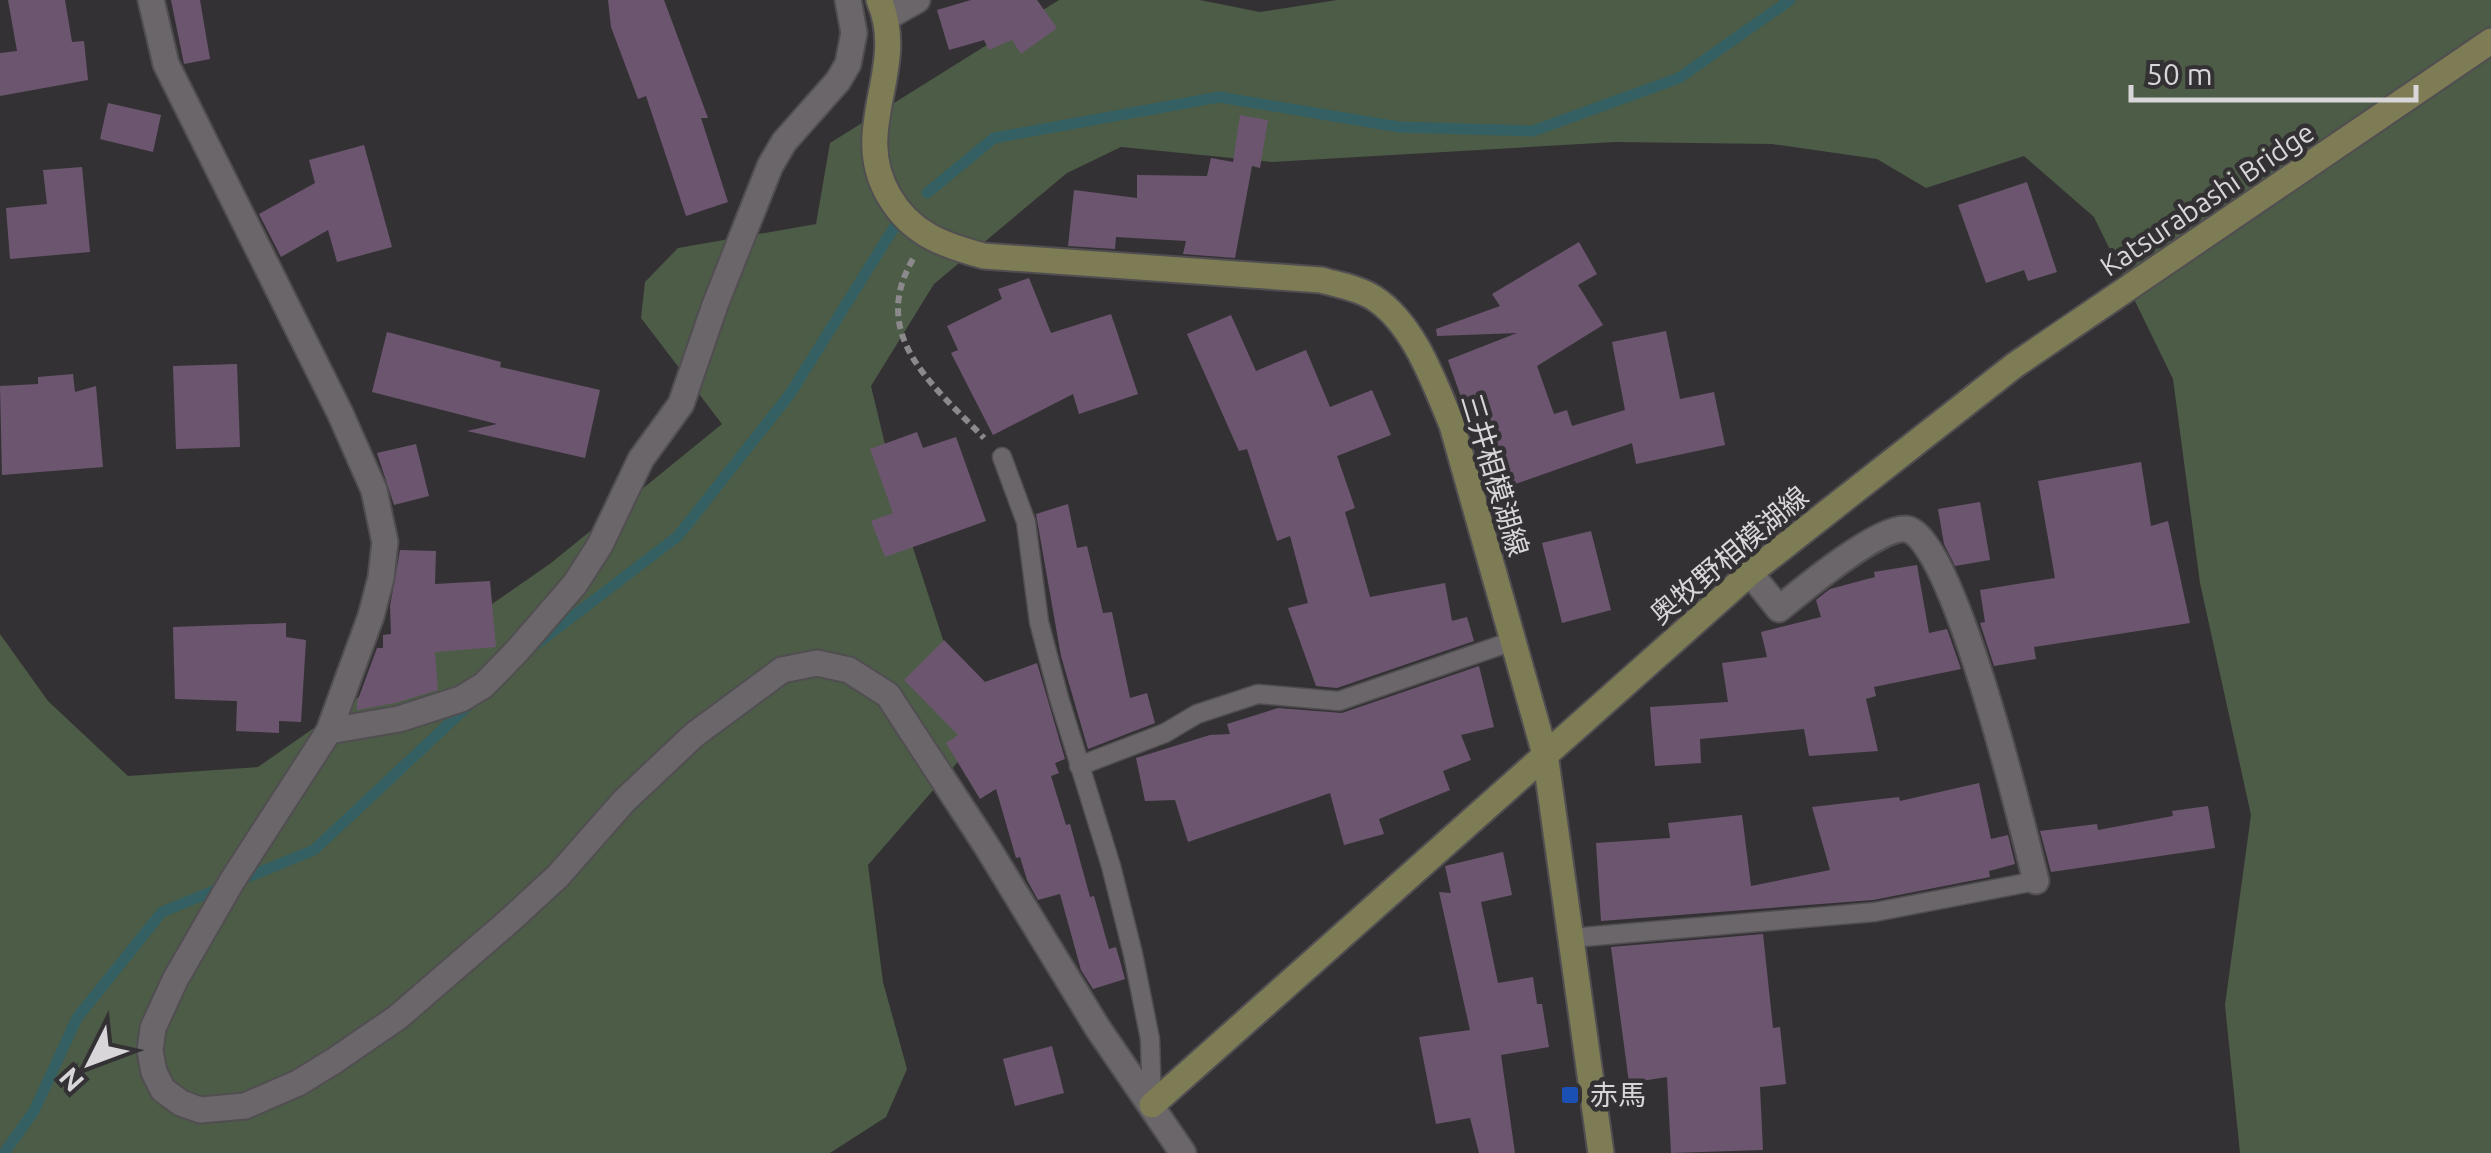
<svg xmlns="http://www.w3.org/2000/svg" width="2491" height="1153" viewBox="0 0 2491 1153" font-family="Ubuntu,'Noto Sans JP',sans-serif">
	<style>
		.green { fill: #4c5c46 }
		.lines { fill: none; stroke-linecap: round; stroke-linejoin: round }
		.stream { stroke: #346063; stroke-width: 11 }
		.building { fill: #6c566f }
		.lane-casing { stroke: #514e51; stroke-width: 21 }
		.street-casing { stroke: #514e51; stroke-width: 29 }
		.secondary-casing { stroke: #514e51; stroke-width: 29 }
		.path { stroke: #8b898c; stroke-width: 6; stroke-dasharray: 8 5; stroke-linecap: butt }
		.lane { stroke: #6a666a; stroke-width: 18 }
		.street { stroke: #6a666a; stroke-width: 25 }
		.secondary { stroke: #7d7c55; stroke-width: 25 }
		.transit-dot { fill: #1a4fb4; stroke: #343135; stroke-width: 4 }
		.labels { text-anchor: middle; stroke-width: 9; stroke-linejoin: round; paint-order: stroke }
		.street-label { font-size: 28px; fill: #d8d6d8; stroke: #343135 }
		.poi-label { font-size: 28px; fill: #d8d6d8; stroke: #343135; text-anchor: start }
	</style>
	<rect width="100%" height="100%" fill="#343135"/>
	<polygon class="green" points="1059,0 1200,0 1260,12 1337,0 2491,0 2491,1153 2240,1153 2225,1005 2251,815 2200,583 2173,379 2094,217 2024,156 1926,188 1877,159 1772,144 1615,142 1272,162 1121,147 1067,173 934,284 871,386 901,511 976,741 868,865 883,982 907,1069 886,1117 830,1153 0,1153 0,634 48,701 128,776 258,767 551,563 722,424 641,318 645,282 678,248 816,224 830,143"/>
	<g class="lines">
		<g class="stream">
			<polyline points="927,193 994,138 1219,97 1399,127 1533,131 1679,78 1790,0"/>
			<polyline points="534,646 678,536 790,394 895,226"/>
			<polyline points="4,1153 34,1111 77,1018 162,912 314,850 472,702"/>
		</g>
	</g>
	<g class="building">
		<polygon points="8,0 65,0 72,42 84,41 88,80 0,96 0,53 17,51"/>
		<polygon points="171,0 200,0 210,59 184,64"/>
		<polygon points="608,0 664,0 708,118 701,118 728,202 686,216 646,96 638,99 611,27"/>
		<polygon points="971,0 1037,0 1057,28 1021,54 1012,40 989,50 984,40 949,50 937,10"/>
		<polygon points="108,103 161,115 153,152 100,139"/>
		<polygon points="1240,115 1268,120 1260,168 1252,166 1235,258 1183,254 1186,241 1116,237 1115,249 1068,246 1074,190 1137,198 1137,175 1207,176 1211,158 1244,164 1233,162"/>
		<polygon points="364,145 392,247 337,262 328,230 281,257 259,214 315,183 309,160"/>
		<polygon points="82,167 90,252 10,259 6,208 47,204 43,170"/>
		<polygon points="2027,182 2057,272 2028,281 2024,270 1986,283 1958,205"/>
		<polygon points="1579,242 1597,274 1578,285 1603,325 1537,366 1554,414 1567,410 1572,426 1625,410 1612,342 1666,331 1680,399 1714,392 1725,445 1636,464 1632,443 1504,488 1471,396 1462,400 1448,360 1517,333 1437,336 1436,329 1500,306 1492,294"/>
		<polygon points="1029,278 1051,333 1111,314 1138,394 1079,414 1073,394 993,435 951,353 958,350 947,326 1002,299 998,289"/>
		<polygon points="1231,315 1256,371 1306,350 1330,407 1372,390 1391,435 1337,456 1355,508 1345,512 1370,597 1445,583 1452,621 1467,617 1474,641 1337,688 1316,686 1288,608 1308,603 1290,536 1277,541 1247,449 1239,451 1187,334"/>
		<polygon points="387,332 501,362 500,367 600,390 585,458 467,431 497,424 372,392"/>
		<polygon points="237,364 240,447 176,449 173,366"/>
		<polygon points="73,374 75,392 96,386 103,467 2,475 0,386 38,384 38,377"/>
		<polygon points="917,432 923,448 956,437 986,521 885,557 871,521 893,513 870,449"/>
		<polygon points="416,444 429,496 394,505 377,453"/>
		<polygon points="2141,462 2151,526 2168,521 2190,623 2034,647 2036,659 1994,666 1980,623 1985,622 1980,590 2055,578 2038,481"/>
		<polygon points="1980,502 1990,560 1955,566 1944,544 1938,509"/>
		<polygon points="1068,504 1077,548 1087,546 1103,613 1112,612 1130,698 1147,693 1155,723 1088,749 1061,656 1036,514"/>
		<polygon points="1591,531 1611,610 1562,623 1542,543"/>
		<polygon points="400,550 436,551 435,584 490,581 496,647 435,652 438,690 395,703 357,710 357,702 377,648 383,648 383,635 391,634 390,606"/>
		<polygon points="1917,565 1929,633 1947,629 1961,669 1874,687 1876,696 1866,699 1878,751 1809,756 1804,729 1700,739 1701,763 1655,766 1650,707 1728,702 1722,663 1767,657 1761,632 1821,617 1816,600 1830,589 1875,577 1874,572"/>
		<polygon points="286,623 286,637 306,640 301,722 279,721 279,733 236,731 237,701 175,699 173,627"/>
		<polygon points="944,640 985,682 1037,663 1065,759 1055,763 1059,773 1051,776 1066,825 1070,824 1090,897 1094,896 1109,949 1116,947 1125,979 1093,989 1081,970 1060,894 1038,900 1027,880 1020,857 1016,858 996,789 980,799 946,743 958,735 904,680"/>
		<polygon points="1479,666 1494,727 1461,735 1471,760 1443,771 1450,790 1379,819 1384,834 1344,845 1330,793 1188,842 1175,800 1145,801 1136,758 1210,735 1230,734 1227,724 1278,708 1342,713"/>
		<polygon points="1979,783 1991,839 2008,835 2015,864 1989,871 1990,877 1873,900 1601,921 1596,843 1670,838 1668,823 1742,815 1751,886 1830,870 1812,807 1899,797 1900,801"/>
		<polygon points="2208,806 2215,848 2051,872 2040,831 2097,824 2098,830 2173,816 2172,811"/>
		<polygon points="1503,852 1512,895 1481,902 1498,983 1533,977 1537,1004 1542,1004 1549,1047 1501,1055 1515,1153 1479,1153 1470,1118 1436,1124 1419,1037 1470,1030 1439,892 1451,893 1445,866"/>
		<polygon points="1763,934 1773,1028 1780,1027 1786,1084 1760,1087 1763,1150 1671,1153 1667,1077 1629,1083 1611,947"/>
		<polygon points="1052,1046 1064,1093 1015,1106 1003,1059"/>
	</g>
	<g class="lines">
		<g class="lane-casing">
			<g id="lane">
				<polyline points="1002,457 1026,522 1039,622 1059,698 1111,866 1133,954 1150,1039 1152,1105"/>
				<polyline points="1079,766 1165,733 1197,714 1258,694 1339,701 1513,641"/>
				<polyline points="1571,938 1875,912 2036,881"/>
			</g>
		</g>
		<g class="street-casing">
			<g id="street">
				<polyline points="151,0 166,64 340,413 374,490 385,542 381,578 371,616 329,731 232,881 175,980 153,1028 150,1051 154,1072 163,1090 181,1103 200,1110 245,1106 298,1083 334,1061 398,1017 508,922 558,876 624,801 694,735 782,670 817,663 849,670 888,695 986,845 1097,1027 1183,1153"/>
				<polyline points="887,17 917,0"/>
				<path d="M1750,573L1779,609C1801,591 1879,526 1906,529C1953,534 2024,832 2036,881"/>
				<polyline points="329,731 399,719 461,699 484,685 517,651 575,584 600,545 641,459 681,404 715,305 770,166 784,142 838,81 848,64 854,33 848,0"/>
			</g>
		</g>
		<g class="secondary-casing">
			<g id="secondary">
				<path d="M879,0C909,69 849,128 889,196C911,234 943,245 984,256L1321,280C1339,285 1358,288 1374,298C1414,324 1434,382 1452,425L1545,754L1601,1153"/>
				<polyline points="1152,1105 1750,573 2015,365 2491,41"/>
			</g>
		</g>
		<path class="path" d="M913,259C868,336 934,386 984,438"/>
		<use href="#lane" class="lane"/>
		<use href="#street" class="street"/>
		<use href="#secondary" class="secondary"/>
	</g>
	<rect class="transit-dot" x="1560" y="1085" width="20" height="20" rx="5"/>
	<g class="labels">
		<g class="street-label">
			<text transform="translate(2207 199) rotate(-34)" y="10">Katsurabashi Bridge</text>
			<text transform="translate(1495 475) rotate(73)" y="10">三井相模湖線</text>
			<text transform="translate(1729 555) rotate(-40)" y="10">奥牧野相模湖線</text>
		</g>
		<g class="poi-label">
			<text x="1590" y="1105">赤馬</text>
		</g>
	</g>
	<g transform="translate(90 1063) rotate(228)" stroke="#343135" stroke-width="8" paint-order="stroke">
	<path d="M0-8L18 38L0 25L-18 38Z" fill="#d8d6d8"/>
	<text y="-15" font-size="28" font-weight="bold" text-anchor="middle" fill="#d8d6d8">N</text>
	</g>
	<path d="M2131 85v15h285v-15" fill="none" stroke="#d8d6d8" stroke-width="5"/>
	<text x="2146" y="85" font-size="30" fill="#d8d6d8" stroke="#343135" stroke-width="8" paint-order="stroke">50 m</text>
</svg>
